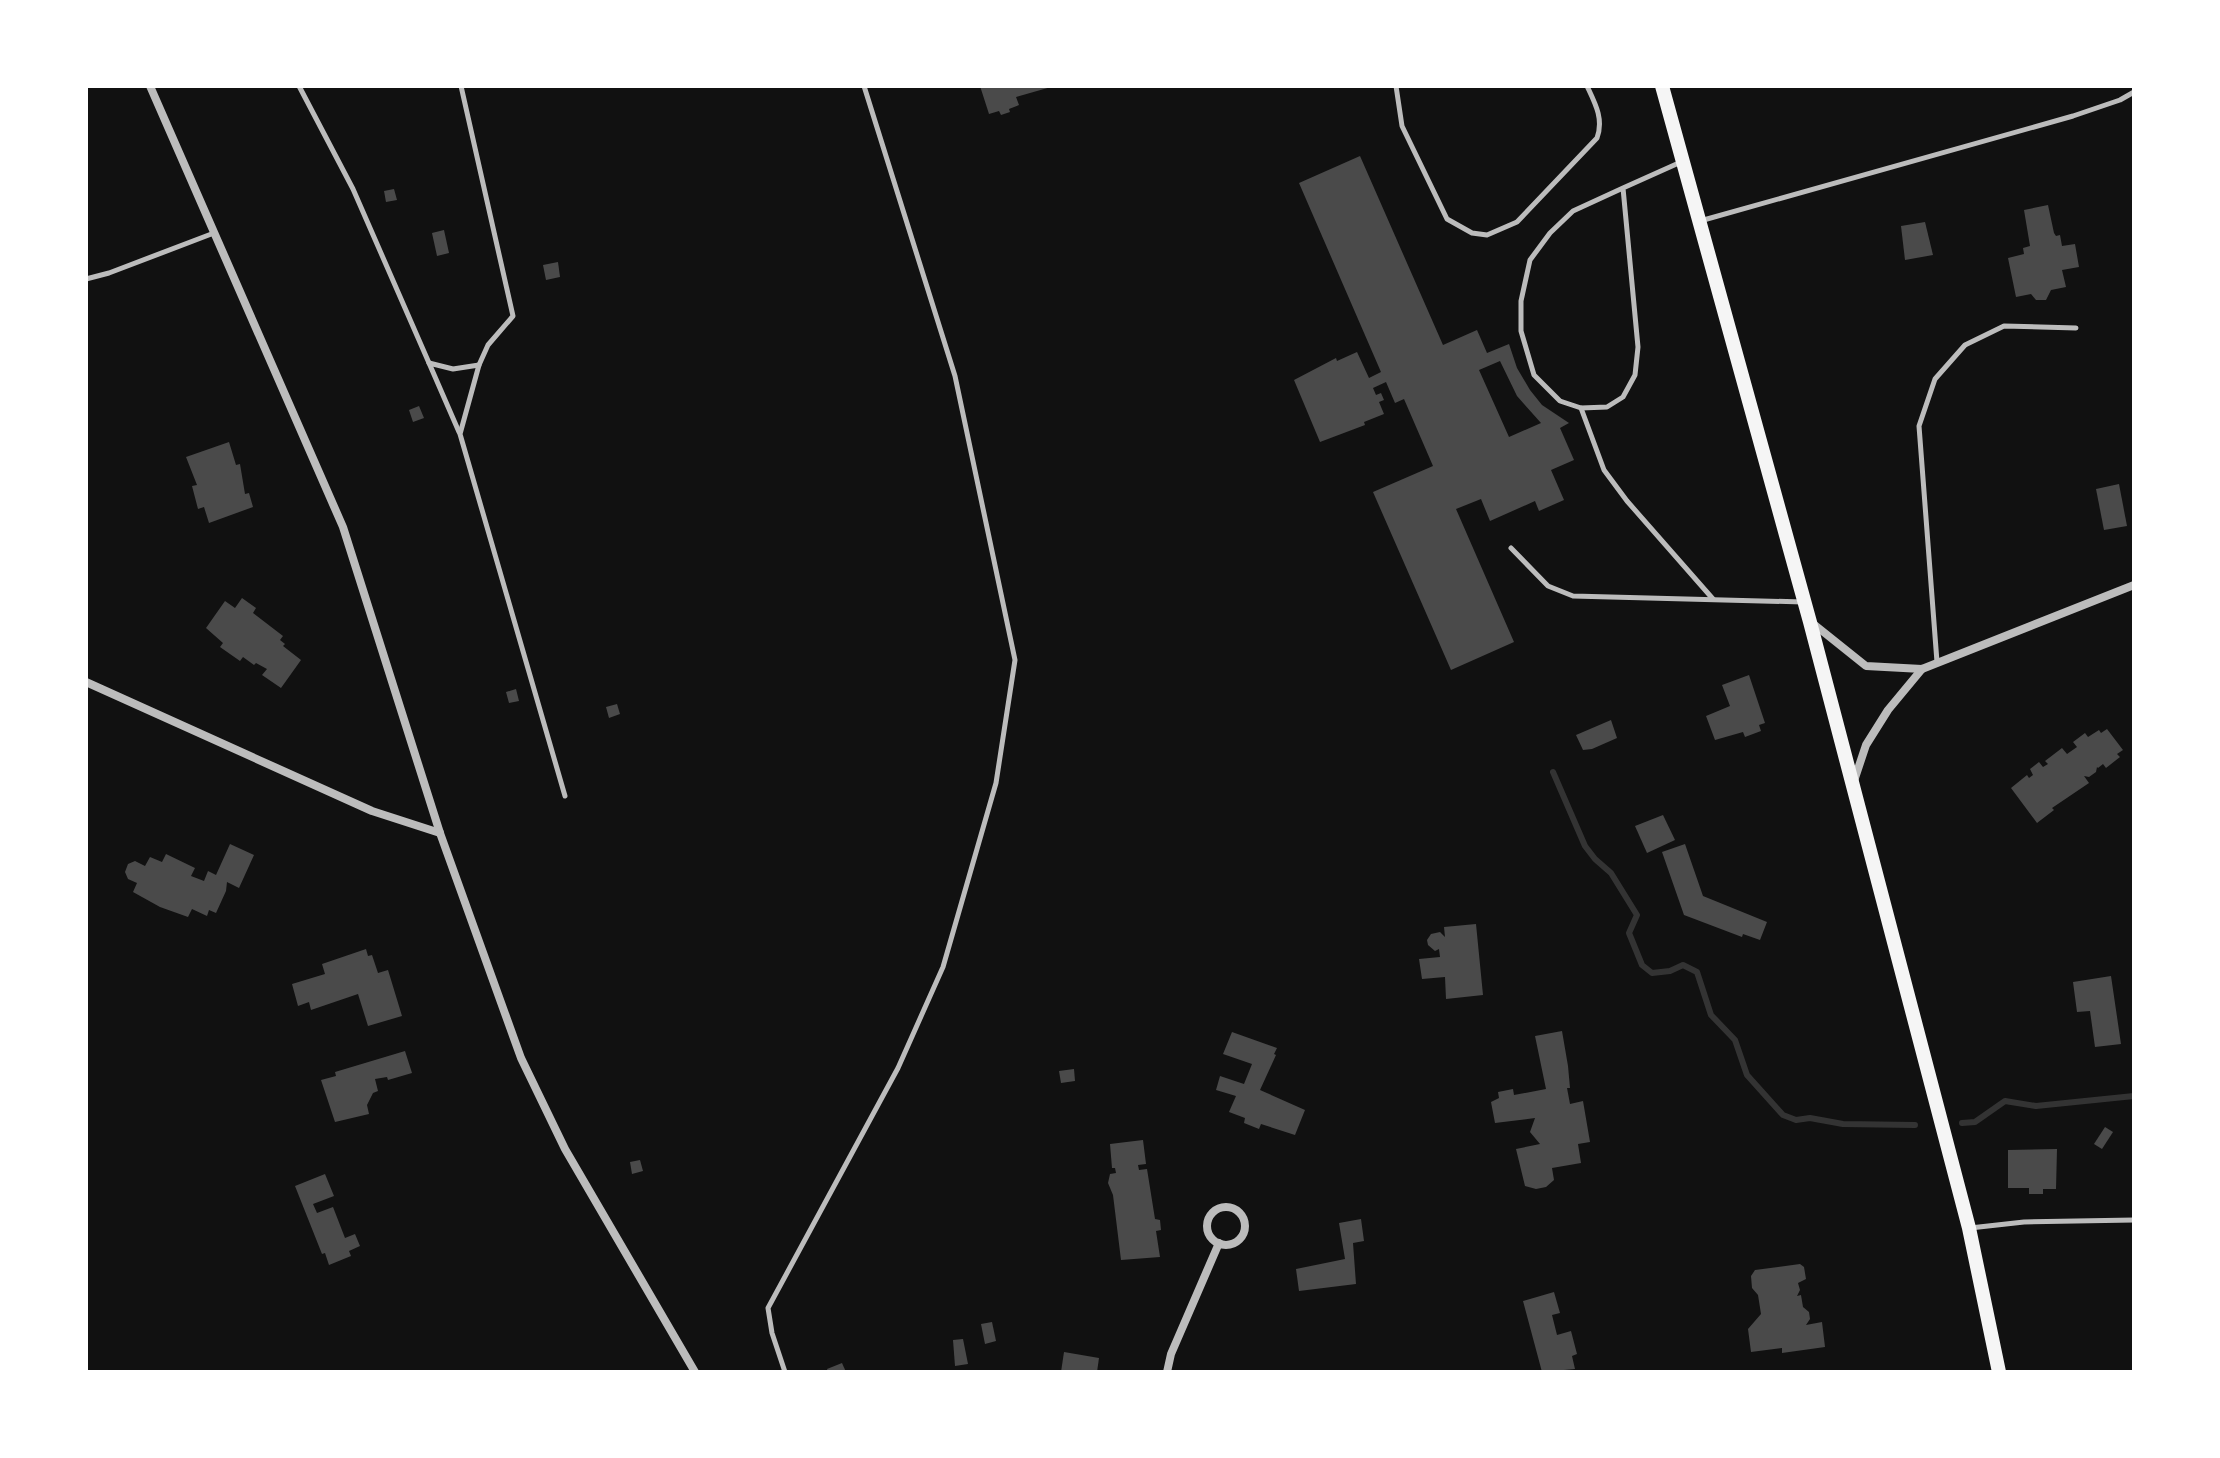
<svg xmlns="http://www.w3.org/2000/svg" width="2220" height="1458" viewBox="0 0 2220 1458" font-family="Ubuntu,sans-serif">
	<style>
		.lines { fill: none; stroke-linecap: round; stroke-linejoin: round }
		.stream { stroke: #333; stroke-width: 6 }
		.building { fill: #4a4a4a; fill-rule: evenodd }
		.service { stroke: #bcbcbc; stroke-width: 5 }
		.minor { stroke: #bcbcbc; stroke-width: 8 }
		.primary { stroke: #f5f5f5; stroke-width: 14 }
	</style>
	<rect width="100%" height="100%" fill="#111"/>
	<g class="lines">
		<g class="stream">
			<polyline points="1553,772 1585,846 1595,859 1611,873 1637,915 1629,933 1642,965 1652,973 1670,971 1683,965 1697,972 1711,1015 1735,1040 1747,1075 1783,1115 1796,1120 1810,1118 1843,1124 1915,1125"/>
			<polyline points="1962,1123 1975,1122 2005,1101 2036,1106 2134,1096"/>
		</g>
	</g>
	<g class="building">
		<polygon points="980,86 1051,86 1051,87 1016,97 1019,105 1009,109 1010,112 1001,115 999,111 989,114"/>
		<path d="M1360,156L1443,345L1477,330L1487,353L1509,344L1517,368L1530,390L1542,405L1569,423L1560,428L1574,460L1551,470L1564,500L1539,511L1535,501L1490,521L1481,499L1456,509L1514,642L1451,670L1373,492L1433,466L1404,399L1395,403L1386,382L1373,388L1376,395L1381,393L1384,400L1379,402L1384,414L1364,422L1365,425L1320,442L1294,380L1336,358L1337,361L1357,352L1369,378L1381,372L1299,183ZM1500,361L1517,396L1541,423L1509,437L1479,370Z"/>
		<polygon points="394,189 397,200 386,202 384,191"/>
		<polygon points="2048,205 2054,233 2056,236 2060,235 2062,246 2075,244 2079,267 2062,270 2066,287 2051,290 2046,300 2036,300 2031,294 2016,297 2008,258 2024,254 2023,248 2030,246 2024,210"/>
		<polygon points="1925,222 1933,255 1905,260 1901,226"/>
		<polygon points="444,230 449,253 437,256 432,233"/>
		<polygon points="558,262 560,277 546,280 543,265"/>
		<polygon points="419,406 424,418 413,422 409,410"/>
		<polygon points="229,442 236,465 240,464 245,494 249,493 253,507 209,523 204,507 198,509 192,486 197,485 186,457"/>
		<polygon points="2119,484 2127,526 2104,530 2096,489"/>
		<polygon points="242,598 256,608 253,613 283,636 280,640 285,644 283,646 301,660 281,688 262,675 267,669 256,663 254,665 243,657 240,661 220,647 223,643 206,628 225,601 235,608"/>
		<polygon points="1749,675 1765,723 1759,725 1761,731 1745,737 1743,732 1715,740 1706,716 1730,706 1722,685"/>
		<polygon points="516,689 519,701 509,703 506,692"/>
		<polygon points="617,704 620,714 609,718 606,707"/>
		<polygon points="1611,720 1617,738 1592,749 1583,750 1576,735"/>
		<polygon points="2107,729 2123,750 2117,754 2120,757 2106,768 2103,764 2098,768 2097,767 2096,772 2089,777 2084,776 2089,783 2052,808 2054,810 2037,823 2011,788 2027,775 2029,778 2033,775 2030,769 2039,762 2043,767 2048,764 2045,761 2062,748 2067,754 2077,747 2073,742 2085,733 2088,737 2099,730 2101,733"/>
		<polygon points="1663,815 1675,840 1647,853 1635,826"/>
		<polygon points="230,844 254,855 239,888 227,882 226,891 216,913 209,910 207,916 192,909 188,917 160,907 133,892 137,883 128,879 125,872 128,864 135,861 145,866 150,857 162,862 166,854 195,868 191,876 204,881 208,871 216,875"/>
		<polygon points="1685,844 1703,896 1767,922 1760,940 1743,934 1742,937 1684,915 1662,852"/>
		<polygon points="1476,924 1483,995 1446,999 1445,977 1422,979 1419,959 1440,957 1439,949 1435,951 1428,945 1427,940 1431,934 1440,932 1445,937 1444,927"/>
		<polygon points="366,949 368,956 372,955 378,973 388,970 402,1016 368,1026 358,994 311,1010 309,1002 298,1006 292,984 325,974 322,964"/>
		<polygon points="2111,976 2121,1044 2095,1047 2090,1011 2077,1012 2073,982"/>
		<polygon points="1562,1031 1568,1066 1570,1088 1567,1088 1570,1104 1583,1101 1590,1142 1578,1144 1581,1163 1552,1168 1554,1180 1546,1187 1536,1189 1525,1186 1516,1149 1540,1144 1530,1132 1535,1118 1495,1123 1491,1102 1499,1098 1498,1092 1513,1089 1514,1095 1546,1089 1535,1036"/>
		<polygon points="1232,1032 1277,1048 1274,1054 1276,1055 1260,1090 1305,1110 1295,1135 1261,1124 1259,1129 1244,1123 1245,1118 1229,1112 1236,1096 1216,1090 1220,1076 1244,1084 1252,1064 1223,1054"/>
		<polygon points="405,1051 412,1073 388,1080 387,1077 375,1079 378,1091 373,1093 367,1105 369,1114 335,1122 321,1080 336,1076 335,1072"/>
		<polygon points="1074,1069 1075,1081 1061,1083 1059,1071"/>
		<polygon points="2105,1127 2113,1132 2102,1149 2094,1144"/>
		<polygon points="1143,1140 1146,1164 1138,1165 1139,1170 1147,1169 1155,1219 1160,1220 1161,1230 1156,1231 1160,1257 1121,1260 1113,1195 1108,1183 1110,1174 1116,1173 1115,1168 1112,1168 1110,1144"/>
		<polygon points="2057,1149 2056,1189 2043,1189 2043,1194 2029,1194 2029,1188 2008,1188 2008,1150"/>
		<polygon points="640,1160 643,1171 632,1174 630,1162"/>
		<polygon points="325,1174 334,1196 313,1204 317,1213 333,1207 345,1238 355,1234 360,1246 349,1251 351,1256 329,1265 325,1253 322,1254 295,1186"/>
		<polygon points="1361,1219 1364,1241 1353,1243 1356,1284 1299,1291 1296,1269 1345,1259 1339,1223"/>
		<polygon points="1800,1264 1804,1267 1806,1279 1798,1283 1800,1290 1797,1296 1801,1295 1803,1307 1809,1312 1810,1319 1806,1325 1822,1322 1825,1347 1782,1353 1782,1348 1751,1352 1748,1329 1761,1314 1758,1295 1752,1288 1751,1276 1755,1270"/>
		<polygon points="1554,1292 1560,1313 1552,1315 1557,1335 1571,1331 1577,1354 1572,1356 1575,1369 1542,1372 1523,1301"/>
		<polygon points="992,1322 996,1341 985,1344 981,1324"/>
		<polygon points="963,1339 968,1364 955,1366 953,1340"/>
		<polygon points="1064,1352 1099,1358 1097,1372 1061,1372"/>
		<polygon points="842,1363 846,1372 828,1372 827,1369"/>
	</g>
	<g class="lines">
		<g class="service">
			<polyline points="299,86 353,189 429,363"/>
			<polyline points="461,86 513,316 488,345 479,365 460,434 565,796"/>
			<path d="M1396,86L1402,126L1447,219L1472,233L1487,235L1517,222L1597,138C1604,119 1595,103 1587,86"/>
			<polyline points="1623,188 1638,347 1635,375 1623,397 1607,407 1581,408 1560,401 1534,375 1521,331 1521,301 1530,260 1550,233 1573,211 1623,188 1681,162"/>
			<polyline points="1700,221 2073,116 2120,100 2134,92"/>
			<polyline points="86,279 109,273 214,233"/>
			<polyline points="1581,408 1604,470 1627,501 1713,599"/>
			<polyline points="459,432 429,363 453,369 479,365"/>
			<polyline points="1511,548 1548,586 1573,596 1803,602"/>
			<polyline points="1937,662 1919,426 1935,379 1965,345 2004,326 2076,328"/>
			<polyline points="1970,1228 2024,1222 2134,1220"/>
			<polyline points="785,1372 772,1333 768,1308 898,1068 943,967 996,783 1015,660 955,376 864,86"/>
		</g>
		<g class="minor">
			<polyline points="150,86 343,527 440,833 521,1058 565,1149 695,1372"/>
			<polyline points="1811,622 1866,666 1922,669 2134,585"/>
			<polyline points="86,682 372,811 440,833"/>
			<polyline points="1854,781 1866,745 1888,710 1922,669"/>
			<circle cx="1226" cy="1226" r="19"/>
			<polyline points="1167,1372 1171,1354 1219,1243"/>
		</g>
		<polyline class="primary" points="1662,86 1810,622 1969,1228 1999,1372"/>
	</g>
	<rect width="2220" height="1458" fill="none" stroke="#ffffff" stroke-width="176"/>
</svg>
